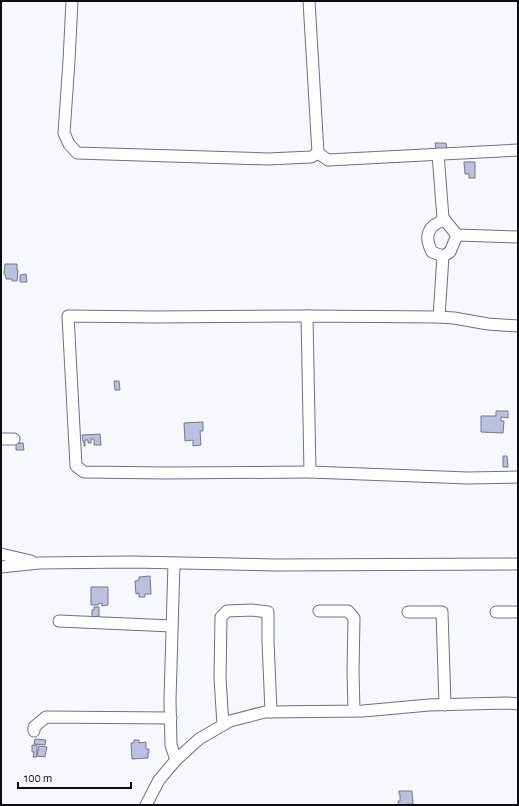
<svg xmlns="http://www.w3.org/2000/svg" width="519" height="806" viewBox="0 0 519 806" font-family="'Alegreya Sans',sans-serif">
	<style>
		.building { fill: #bac0dd; stroke: #737892 }
		.lines { fill: none; stroke-linecap: round; stroke-linejoin: round }
		.minor-casing { stroke: #6b708a; stroke-width: 13 }
		.minor { stroke: #fff; stroke-width: 11 }
	</style>
	<rect width="100%" height="100%" fill="#f7f8fe"/>
	<g class="building">
		<polygon points="435,143 446,143 447,149 436,149"/>
		<polygon points="464,162 475,162 475,178 469,178 469,174 465,174"/>
		<polygon points="5,264 17,264 17,270 18,270 17,281 12,281 12,279 6,279 5,274 4,274"/>
		<polygon points="26,274 27,282 20,282 20,275"/>
		<polygon points="114,381 119,381 120,390 115,390"/>
		<polygon points="496,411 508,411 508,418 501,417 501,421 504,421 503,433 481,432 481,416 496,416"/>
		<polygon points="203,422 203,431 200,431 201,445 193,446 193,440 185,441 184,423"/>
		<polygon points="100,434 101,445 94,445 94,439 91,439 91,443 88,443 88,440 85,440 85,446 84,446 84,442 83,442 82,435"/>
		<polygon points="16,443 23,443 24,450 16,450"/>
		<polygon points="503,456 507,456 508,467 503,467"/>
		<polygon points="150,576 151,594 145,594 145,597 139,597 139,593 136,594 135,581 139,580 139,577"/>
		<polygon points="91,587 108,587 108,605 102,606 102,603 98,604 98,605 91,605"/>
		<polygon points="94,607 99,607 99,616 92,617 92,610 94,610"/>
		<polygon points="35,739 46,740 45,745 34,744"/>
		<polygon points="134,740 139,740 139,743 146,742 146,749 149,749 149,753 148,753 148,758 132,759 131,743 134,743"/>
		<polygon points="32,745 37,745 37,757 33,757 34,752 32,752"/>
		<polygon points="39,746 47,747 45,757 37,756"/>
		<polygon points="399,791 412,791 413,804 399,805 398,801 400,801 400,794 399,794"/>
	</g>
	<g class="lines">
		<g class="minor-casing">
			<g id="minor">
				<polyline points="72,1 69,61 64,133 69,144 77,153 268,159 311,157 318,153 309,1"/>
				<polyline points="318,153 328,160 518,150"/>
				<polyline points="438,154 443,218 457,235 518,237"/>
				<path d="M445,220C427,225 424,237 432,252L443,256L450,252L457,235"/>
				<polyline points="443,256 439,317 454,318 488,324 518,326"/>
				<polyline points="307,316 155,317 68,316 76,466 84,472 166,473 310,472"/>
				<polyline points="439,317 307,316 310,472 468,478 518,477"/>
				<polyline points="1,439 14,439"/>
				<polyline points="1,554 31,561"/>
				<polyline points="174,563 170,700 171,745 176,760"/>
				<polyline points="1,567 39,563 131,562 275,565 518,564"/>
				<polyline points="319,611 348,611 354,618 353,671 354,711"/>
				<polyline points="408,612 442,612 445,705"/>
				<polyline points="496,612 518,612"/>
				<polyline points="59,621 172,626"/>
				<polyline points="223,725 220,678 221,617 227,611 252,610 268,612 268,641 271,712"/>
				<polyline points="34,731 34,727 46,717 171,718"/>
				<polyline points="146,805 159,780 176,760 199,739 230,721 265,712 363,711 429,705 507,703 518,704"/>
			</g>
		</g>
		<use href="#minor" class="minor"/>
	</g>
	<rect width="519" height="806" fill="none" stroke="#0a0b15" stroke-width="4"/>
	<path d="M18 782v6h113v-6" fill="none" stroke="#0a0b15" stroke-width="2"/>
	<text x="24" y="782" font-size="12" fill="#0a0b15" stroke="#f7f8fe" stroke-width="3" paint-order="stroke">100 m</text>
</svg>
